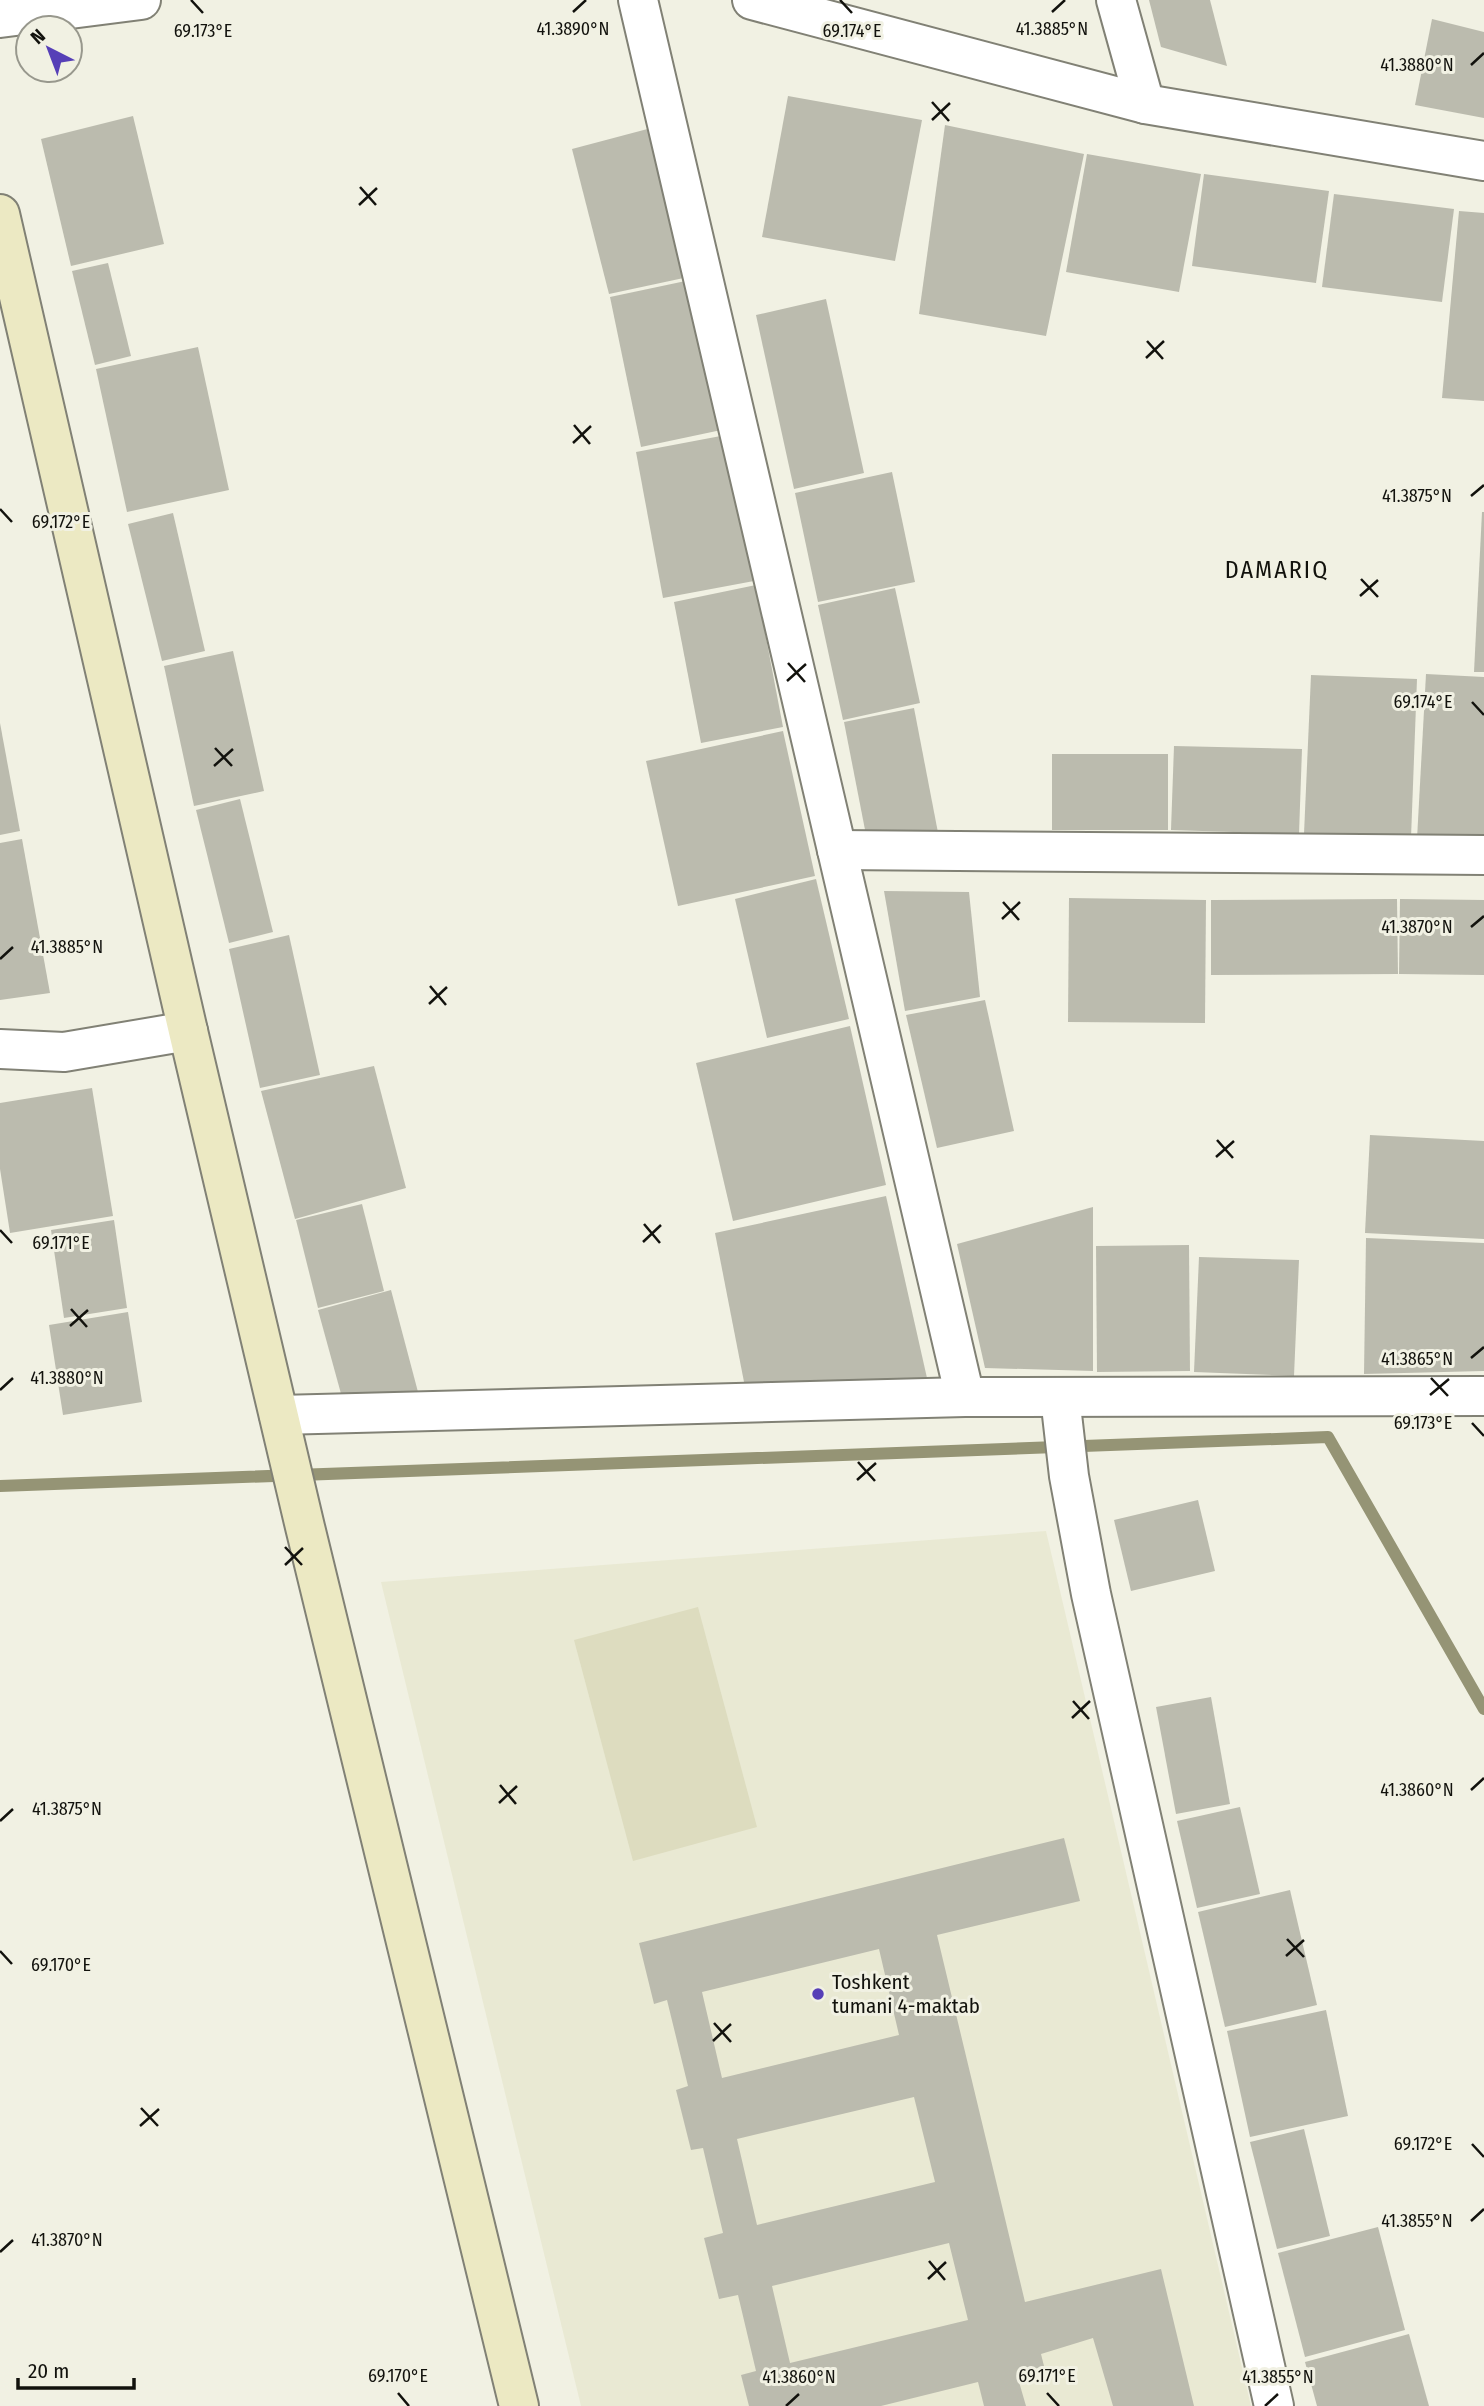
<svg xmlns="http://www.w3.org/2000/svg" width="1484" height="2406" viewBox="0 0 1484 2406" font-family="'Fira Sans Condensed',sans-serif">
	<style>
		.built { fill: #e9e9d3 }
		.green { fill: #dddcbf }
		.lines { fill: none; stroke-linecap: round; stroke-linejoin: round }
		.stream { stroke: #959475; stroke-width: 12 }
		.building { fill: #bbbbae; fill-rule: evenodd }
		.street-casing { stroke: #818175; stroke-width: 42 }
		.secondary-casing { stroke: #818175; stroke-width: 42 }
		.street { stroke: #fff; stroke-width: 38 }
		.secondary { stroke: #ece9c3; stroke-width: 38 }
		.ticks { fill: none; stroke: #12120d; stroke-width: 2.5 }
		.poi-dot { fill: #563fb7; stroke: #f1f1e3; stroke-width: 2.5 }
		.labels { text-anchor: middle; stroke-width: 6; stroke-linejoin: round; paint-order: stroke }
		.poi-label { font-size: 21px; fill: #12120d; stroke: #f1f1e3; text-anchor: start }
		.quarter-label { font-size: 24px; letter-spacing: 2px; fill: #12120d; stroke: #f1f1e3 }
		.ticks-label { font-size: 18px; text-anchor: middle; fill: #12120d; stroke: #f1f1e3; stroke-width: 6; stroke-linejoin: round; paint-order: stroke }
	</style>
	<rect width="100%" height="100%" fill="#f1f1e3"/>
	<polygon class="built" points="1046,1531 1251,2406 581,2406 381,1582"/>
	<polygon class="green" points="698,1607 757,1827 633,1861 574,1640"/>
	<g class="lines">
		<polyline class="stream" points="0,1486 1328,1437 1484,1709"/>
	</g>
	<g class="building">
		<polygon points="1149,0 1210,0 1227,66 1161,47"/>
		<polygon points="1432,19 1484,32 1484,118 1415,105"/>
		<polygon points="788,96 922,120 895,261 762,237"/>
		<polygon points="133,116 164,244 71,266 41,139"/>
		<polygon points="945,125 1084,154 1046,336 919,314"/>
		<polygon points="655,127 693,276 609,294 572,149"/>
		<polygon points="1087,154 1201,174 1179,292 1066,272"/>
		<polygon points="1204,174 1329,191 1316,283 1192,266"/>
		<polygon points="1334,194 1454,209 1442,302 1322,287"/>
		<polygon points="1459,211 1484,213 1484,401 1442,398"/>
		<polygon points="108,263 131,356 95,365 72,271"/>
		<polygon points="695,279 726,429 641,447 610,297"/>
		<polygon points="826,299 864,473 794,489 756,315"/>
		<polygon points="198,347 229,490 127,512 96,369"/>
		<polygon points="726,435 754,581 663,598 636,452"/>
		<polygon points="892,472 915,582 818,602 795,493"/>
		<polygon points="1482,512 1484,512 1484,672 1474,672"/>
		<polygon points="173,513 205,651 162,661 128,524"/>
		<polygon points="756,585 783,727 701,743 674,602"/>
		<polygon points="895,588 920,703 843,720 818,605"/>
		<polygon points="233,651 264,791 194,806 164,666"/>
		<polygon points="1426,674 1484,677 1484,836 1417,839"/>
		<polygon points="1311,675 1417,679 1411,838 1304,834"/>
		<polygon points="914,708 940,843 867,840 844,722"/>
		<polygon points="0,723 20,831 0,835"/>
		<polygon points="783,731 815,876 678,906 646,761"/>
		<polygon points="1174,746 1302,749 1299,834 1171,830"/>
		<rect x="1052" y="754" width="116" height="76"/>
		<polygon points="240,799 273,932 229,943 196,810"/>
		<polygon points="22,839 50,993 0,1000 0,843"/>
		<polygon points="816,879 849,1019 767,1038 735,899"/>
		<polygon points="884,891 969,892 980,997 905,1011"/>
		<polygon points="1069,898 1206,900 1205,1023 1068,1022"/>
		<polygon points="1397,899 1398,974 1211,975 1211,900"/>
		<polygon points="1400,899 1484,900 1484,975 1399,974"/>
		<polygon points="289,935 320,1075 260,1088 229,949"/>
		<polygon points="985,1000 1014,1131 937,1148 906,1015"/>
		<polygon points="850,1026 886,1185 733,1221 696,1063"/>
		<polygon points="374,1066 406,1188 295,1219 261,1091"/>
		<polygon points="92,1088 113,1216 10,1233 0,1169 0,1103"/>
		<polygon points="1370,1135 1484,1141 1484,1239 1365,1233"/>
		<polygon points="886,1196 927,1378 745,1387 715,1233"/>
		<polygon points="362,1204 384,1291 318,1308 296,1220"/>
		<polygon points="1093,1207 1093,1371 985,1368 957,1244"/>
		<polygon points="114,1220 127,1308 64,1318 51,1230"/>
		<polygon points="1366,1238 1484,1243 1484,1371 1364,1374"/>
		<polygon points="1189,1245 1190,1371 1097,1372 1096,1246"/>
		<polygon points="1199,1257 1299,1260 1294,1376 1194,1372"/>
		<polygon points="391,1290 418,1392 343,1401 318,1310"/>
		<polygon points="128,1312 142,1402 63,1415 49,1325"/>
		<polygon points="1198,1500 1215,1571 1131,1591 1114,1520"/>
		<polygon points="1211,1697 1230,1804 1176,1814 1156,1707"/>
		<polygon points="1240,1807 1260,1894 1197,1908 1177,1821"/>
		<path d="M1064,1838L1080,1901L937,1935L1025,2302L1161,2269L1194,2406H1113L1093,2338L1041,2354L1044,2366L1017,2375L1026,2406H984L978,2382L881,2406H749L741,2375L756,2371L738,2295L719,2299L704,2238L723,2233L703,2148L691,2150L676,2090L688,2086L667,2000L654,2004L639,1943ZM879,1949L899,2035L722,2078L702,1992ZM914,2097L935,2182L757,2225L737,2139ZM949,2243L968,2320L790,2363L772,2286Z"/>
		<polygon points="1290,1890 1317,2005 1225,2027 1198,1912"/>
		<polygon points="1326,2010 1348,2116 1250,2137 1227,2031"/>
		<polygon points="1304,2129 1330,2236 1277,2249 1250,2142"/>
		<polygon points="1378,2227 1405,2330 1305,2357 1278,2253"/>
		<polygon points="1409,2334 1429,2406 1317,2406 1305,2362"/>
	</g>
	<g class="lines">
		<g class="street-casing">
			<g id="street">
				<polyline points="638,0 965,1397"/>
				<polyline points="752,0 1145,104 1484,161"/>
				<polyline points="1116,0 1145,104"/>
				<polyline points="0,18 141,0"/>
				<polyline points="837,850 1484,855"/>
				<polyline points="0,1049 64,1052 188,1031"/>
				<polyline points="1060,1397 1069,1476 1091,1594 1274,2406"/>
				<polyline points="279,1415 965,1397 1484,1396"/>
			</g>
		</g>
		<g class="secondary-casing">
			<polyline id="secondary" points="0,214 188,1031 305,1527 519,2406"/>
		</g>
		<use href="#street" class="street"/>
		<use href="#secondary" class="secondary"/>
	</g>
	<path class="ticks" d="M191,0L203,13M840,0L852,13M573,12L586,0M1052,12L1065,0M1471,65L1484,53M932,102L949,121M932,120L950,103M360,187L376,205M359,205L377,188M1147,341L1163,359M1146,358L1164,341M574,425L590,444M573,443L591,426M1471,496L1484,485M0,509L12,522M1361,579L1378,597M1360,596L1378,580M788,663L805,682M787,681L806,664M1472,702L1484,715M215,748L232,766M214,766L233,749M1003,902L1019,920M1002,919L1020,902M1471,927L1484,916M0,959L13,947M430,986L446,1005M429,1004L447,987M1217,1140L1233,1158M1216,1157L1234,1141M644,1224L660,1243M0,1230L12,1243M643,1242L661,1225M71,1309L87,1327M70,1326L88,1310M1471,1358L1484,1347M1431,1378L1448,1396M0,1390L13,1378M1430,1395L1449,1379M1472,1423L1484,1436M858,1462L875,1481M857,1480L876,1463M285,1547L302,1565M285,1565L303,1548M1073,1701L1089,1719M1072,1718L1090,1701M500,1785L516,1804M1471,1790L1484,1778M499,1803L517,1786M0,1821L13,1809M1287,1939L1304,1957M0,1951L12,1964M1286,1956L1304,1940M714,2023L731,2042M713,2041L731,2024M141,2108L158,2126M140,2126L159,2109M1472,2144L1484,2157M1471,2221L1484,2209M0,2252L13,2240M929,2261L945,2280M928,2279L946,2262M398,2393L409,2406M1047,2393L1059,2406M786,2406L799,2394M1265,2406L1278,2394"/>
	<circle class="poi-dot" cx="818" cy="1994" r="7"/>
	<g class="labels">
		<g class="poi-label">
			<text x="832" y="1989">Toshkent<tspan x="832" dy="24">tumani 4-maktab</tspan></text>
		</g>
		<g class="quarter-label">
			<text x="1277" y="578">DAMARIQ</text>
		</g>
	</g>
	<g class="ticks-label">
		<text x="1052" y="35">41.3885°N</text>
		<text x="573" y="35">41.3890°N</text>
		<text x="203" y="37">69.173°E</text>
		<text x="852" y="37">69.174°E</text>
		<text x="1417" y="71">41.3880°N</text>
		<text x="1417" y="502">41.3875°N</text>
		<text x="61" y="528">69.172°E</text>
		<text x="1423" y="708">69.174°E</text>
		<text x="1417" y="933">41.3870°N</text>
		<text x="67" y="953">41.3885°N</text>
		<text x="61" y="1249">69.171°E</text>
		<text x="1417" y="1365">41.3865°N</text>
		<text x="67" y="1384">41.3880°N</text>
		<text x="1423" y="1429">69.173°E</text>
		<text x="1417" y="1796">41.3860°N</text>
		<text x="67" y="1815">41.3875°N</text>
		<text x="61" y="1971">69.170°E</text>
		<text x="1423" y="2150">69.172°E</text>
		<text x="1417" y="2227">41.3855°N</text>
		<text x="67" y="2246">41.3870°N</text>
		<text x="398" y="2382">69.170°E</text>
		<text x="1047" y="2382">69.171°E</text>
		<text x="799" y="2383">41.3860°N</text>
		<text x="1278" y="2383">41.3855°N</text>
	</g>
	<g transform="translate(49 49) rotate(318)"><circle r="33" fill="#f1f1e3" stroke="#98988d" stroke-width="2"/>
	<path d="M0-5L12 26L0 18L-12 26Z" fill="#563fb7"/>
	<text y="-10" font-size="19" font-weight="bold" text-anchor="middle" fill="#12120d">N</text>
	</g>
	<path d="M18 2378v10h116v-10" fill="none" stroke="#12120d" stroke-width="3.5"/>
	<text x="28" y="2378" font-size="21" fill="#12120d" stroke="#f1f1e3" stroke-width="5" paint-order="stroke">20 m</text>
</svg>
